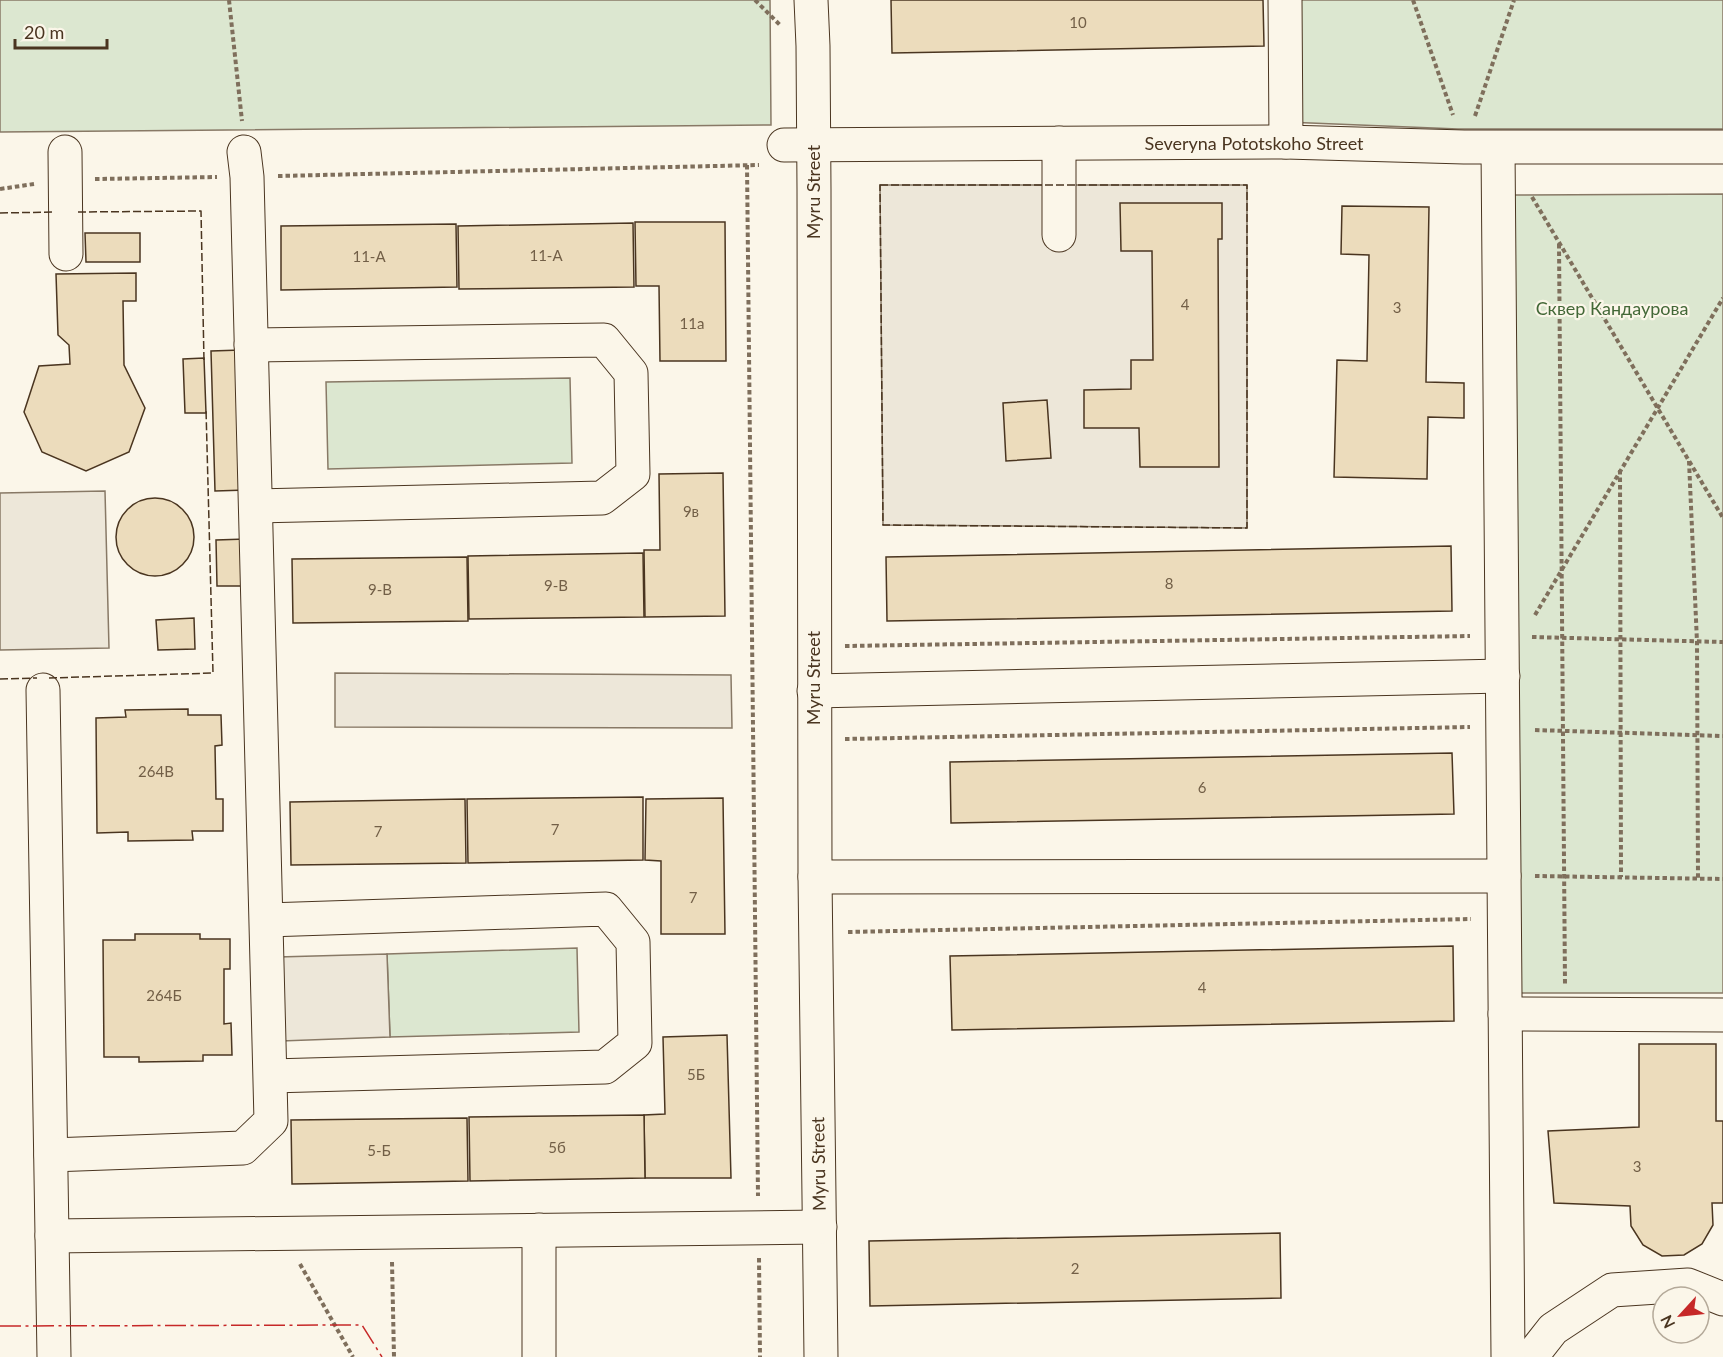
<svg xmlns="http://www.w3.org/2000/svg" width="1723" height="1357" viewBox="0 0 1723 1357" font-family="Lato,sans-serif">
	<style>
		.green { fill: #dce7d0; stroke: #887966; stroke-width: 1.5 }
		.parking { fill: #ede7d9; stroke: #887966; stroke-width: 1.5 }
		.building { fill: #ecdcbc; stroke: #4a3520; stroke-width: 1.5 }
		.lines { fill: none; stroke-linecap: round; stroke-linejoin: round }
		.minor-casing { stroke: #4a3520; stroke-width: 35 }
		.path { stroke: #7f6f5c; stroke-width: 4; stroke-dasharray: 4.5 3; stroke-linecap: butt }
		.minor { stroke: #fbf6e9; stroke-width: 33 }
		.fence { stroke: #4a3520; stroke-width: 1.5; stroke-dasharray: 8 3; stroke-linecap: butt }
		.power { stroke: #c62828; stroke-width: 1.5; stroke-dasharray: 21 4.5 3 4.5; stroke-linecap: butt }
		.labels { text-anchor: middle; stroke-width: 4.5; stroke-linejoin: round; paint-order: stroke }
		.number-label { font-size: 15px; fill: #725f47 }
		.street-label { font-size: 18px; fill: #4a3520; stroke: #fbf6e9 }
		.park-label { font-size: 18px; fill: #436837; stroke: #fbf6e9 }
	</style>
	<rect width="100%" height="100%" fill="#fbf6e9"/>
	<g class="green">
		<polygon points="0,0 770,0 771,125 0,132"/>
		<polygon points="1284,0 1723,0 1723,129 1458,129 1286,122"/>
		<polygon points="1723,194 1723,993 1505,993 1499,195"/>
		<polygon points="570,378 572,463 328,469 326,382"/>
		<polygon points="577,948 579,1032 390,1037 387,954"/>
	</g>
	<g class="parking">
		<polygon points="880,185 1247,185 1247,528 883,525"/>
		<polygon points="105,491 109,648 0,650 0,493"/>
		<polygon points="335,673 731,675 732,728 335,727"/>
		<polygon points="387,954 390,1037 281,1041 278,957"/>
	</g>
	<g class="building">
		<polygon points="891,0 1263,0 1264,46 892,53"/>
		<polygon points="1120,203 1222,203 1222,239 1218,239 1219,467 1140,467 1139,428 1084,428 1084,390 1131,389 1131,360 1153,360 1152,251 1121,251"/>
		<polygon points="1342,206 1429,207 1426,382 1464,383 1464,418 1428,417 1427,479 1334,477 1337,360 1367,361 1369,255 1341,254"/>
		<polygon points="635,222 725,222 726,361 660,361 659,286 636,286"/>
		<polygon points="633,223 634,287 459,289 458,226"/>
		<polygon points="456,224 457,287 281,290 281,226"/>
		<polygon points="85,233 140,233 140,262 86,262"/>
		<polygon points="136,273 136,301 123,301 124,365 145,408 129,452 86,471 42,452 24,412 39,366 70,364 69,345 58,335 56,274"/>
		<polygon points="241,350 246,490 215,491 211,351"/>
		<polygon points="204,358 206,413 185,413 183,359"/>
		<polygon points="1047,400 1051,458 1006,461 1003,403"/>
		<polygon points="723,473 725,616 645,617 644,550 660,550 659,474"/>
		<circle cx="155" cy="537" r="39"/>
		<polygon points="246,539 248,586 217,586 216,540"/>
		<polygon points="1451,546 1452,611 887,621 886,557"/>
		<polygon points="643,553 644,617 469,619 468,556"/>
		<polygon points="467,557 468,621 293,623 292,559"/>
		<polygon points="194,618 195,649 158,650 156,620"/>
		<polygon points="188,709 188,715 221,715 222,745 215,746 216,799 223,799 223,831 192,831 193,840 128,841 128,832 97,833 96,718 126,717 125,710"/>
		<polygon points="1452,753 1454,814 951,823 950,762"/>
		<polygon points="643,797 643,860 468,863 467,799"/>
		<polygon points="723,798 725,934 661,934 661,861 645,860 646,799"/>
		<polygon points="465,799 466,863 291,865 290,802"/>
		<polygon points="135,934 200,934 200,939 230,939 230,969 224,969 224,1024 231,1023 232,1055 203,1055 203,1061 139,1062 139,1057 104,1057 103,940 135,940"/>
		<polygon points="1453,946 1454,1021 952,1030 950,956"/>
		<polygon points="727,1035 731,1178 645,1178 644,1115 665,1114 663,1037"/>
		<polygon points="1639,1044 1716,1044 1716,1121 1723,1121 1723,1203 1712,1203 1713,1225 1702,1244 1684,1255 1662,1256 1643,1245 1631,1226 1630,1206 1554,1203 1548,1131 1639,1127"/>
		<polygon points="644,1115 645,1178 470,1181 469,1117"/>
		<polygon points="467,1118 468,1181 292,1184 291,1120"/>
		<polygon points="1280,1233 1281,1298 870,1306 869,1241"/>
	</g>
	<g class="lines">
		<g class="minor-casing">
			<g id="minor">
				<polyline points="811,0 813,46 814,190 815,877 821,1357"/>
				<polyline points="1285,0 1286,142"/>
				<polyline points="784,145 1286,142 1464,147 1723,147"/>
				<polyline points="1498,148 1508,1357"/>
				<polyline points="65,152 66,254"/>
				<polyline points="1059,235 1059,143"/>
				<polyline points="251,345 604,340 631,373 633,474 602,498 256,506"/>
				<polyline points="43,690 54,1357"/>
				<polyline points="814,691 1503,676"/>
				<polyline points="815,877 1504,876"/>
				<polyline points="267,920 606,909 633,942 635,1043 605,1067 271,1076"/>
				<polyline points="1505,1014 1723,1015"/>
				<polyline points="51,1155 243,1148 271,1121 247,177 244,152"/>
				<polyline points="52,1236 820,1227"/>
				<polyline points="539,1357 539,1230"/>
				<polyline points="1531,1357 1553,1329 1612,1290 1688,1285 1723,1299"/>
			</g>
		</g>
		<g class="path">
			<polyline points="229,0 242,121"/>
			<polyline points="755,0 780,25"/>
			<polyline points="1413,0 1453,115"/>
			<polyline points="1475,116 1514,0"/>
			<polyline points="747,165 758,1196"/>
			<polyline points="278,176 759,165"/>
			<polyline points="95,179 217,177"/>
			<polyline points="0,189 34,184"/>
			<polyline points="1532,197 1723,518"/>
			<polyline points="1559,244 1565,984"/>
			<polyline points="1689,461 1697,642 1698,878"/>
			<polyline points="1620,470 1621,877"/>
			<polyline points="1535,615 1723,298"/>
			<polyline points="1532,637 1723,642"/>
			<polyline points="845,646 1470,636"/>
			<polyline points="1535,730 1723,736"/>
			<polyline points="845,739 1470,727"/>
			<polyline points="1535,876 1723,879"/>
			<polyline points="848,932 1471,919"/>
			<polyline points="759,1258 760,1357"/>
			<polyline points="392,1262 394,1357"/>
			<polyline points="300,1264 353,1357"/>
		</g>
		<use href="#minor" class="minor"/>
		<g class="fence">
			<polygon points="880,185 1247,185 1247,528 883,525"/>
			<polyline points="78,212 201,211 204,361"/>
			<polyline points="0,213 54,212"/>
			<polyline points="49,678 213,673 206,409"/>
			<polyline points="0,679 37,678"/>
		</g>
		<polyline class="power" points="0,1326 362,1325 382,1357"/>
	</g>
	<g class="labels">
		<g class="number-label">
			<text x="1078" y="28">10</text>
			<text x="546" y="261">11-А</text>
			<text x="369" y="262">11-А</text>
			<text x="1185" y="310">4</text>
			<text x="1397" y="313">3</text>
			<text x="692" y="329">11а</text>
			<text x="691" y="517">9в</text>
			<text x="1169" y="589">8</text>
			<text x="556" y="591">9-В</text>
			<text x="380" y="595">9-В</text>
			<text x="156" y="777">264В</text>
			<text x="1202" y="793">6</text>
			<text x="555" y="835">7</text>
			<text x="378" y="837">7</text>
			<text x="693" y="903">7</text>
			<text x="1202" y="993">4</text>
			<text x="164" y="1001">264Б</text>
			<text x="696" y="1080">5Б</text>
			<text x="557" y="1153">5б</text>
			<text x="379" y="1156">5-Б</text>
			<text x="1637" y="1172">3</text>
			<text x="1075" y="1274">2</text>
		</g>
		<g class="street-label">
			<text x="1254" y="150">Severyna Pototskoho Street</text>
			<text transform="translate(814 192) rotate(-90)" y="6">Myru Street</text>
			<text transform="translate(814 678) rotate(-90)" y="6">Myru Street</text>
			<text transform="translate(819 1164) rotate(-91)" y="6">Myru Street</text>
		</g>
		<g class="park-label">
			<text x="1612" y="315">Сквер Кандаурова</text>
		</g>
	</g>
	<g transform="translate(1681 1315) rotate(243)"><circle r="28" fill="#fbf6e9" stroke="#b4a999" stroke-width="1.5"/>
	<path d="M0-4.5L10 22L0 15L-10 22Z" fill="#c62828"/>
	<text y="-9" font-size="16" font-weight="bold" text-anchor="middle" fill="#4a3520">N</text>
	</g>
	<path d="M15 39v9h92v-9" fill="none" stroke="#4a3520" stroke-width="3"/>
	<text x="24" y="39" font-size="18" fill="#4a3520" stroke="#fbf6e9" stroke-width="4.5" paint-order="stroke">20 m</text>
</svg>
